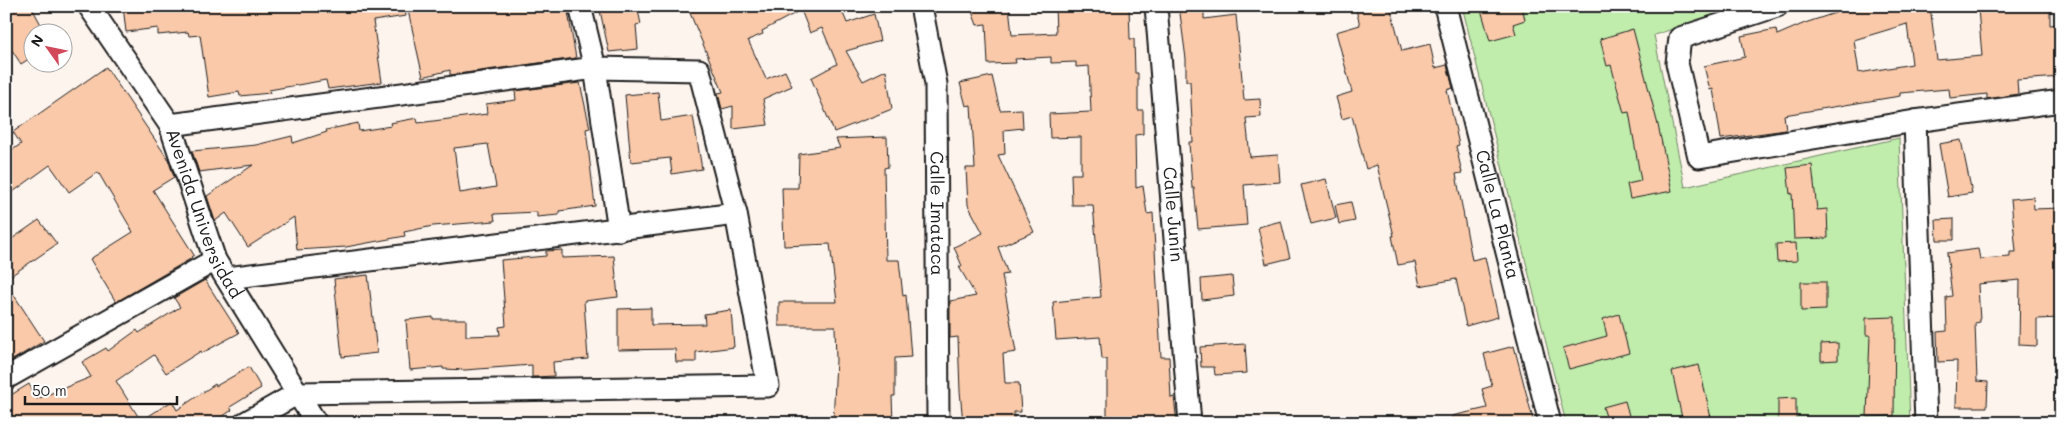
<svg xmlns="http://www.w3.org/2000/svg" width="2067" height="429" viewBox="0 0 2067 429" font-family="Mali,sans-serif">
	<style>
		.green { fill: #c0edab; stroke: #6e8464 }
		.building { fill: #f9c9a9; stroke: #1c1c1c; fill-rule: evenodd }
		.lines { fill: none; stroke-linecap: round; stroke-linejoin: round }
		.minor-casing { stroke: #1c1c1c; stroke-width: 25 }
		.minor { stroke: #fff; stroke-width: 21 }
		.labels { text-anchor: middle; stroke-width: 5; stroke-linejoin: round; paint-order: stroke }
		.street-label { font-size: 18px; fill: #1c1c1c; stroke: #fff }
	</style>
	<rect width="100%" height="100%" fill="#fef4ee"/>
	<filter id="ink" filterUnits="userSpaceOnUse"><feTurbulence type="fractalNoise" baseFrequency=".02" numOctaves="2"/><feDisplacementMap in="SourceGraphic" scale="10" xChannelSelector="R" yChannelSelector="G"/><feConvolveMatrix kernelMatrix="1 2 1 2 8 2 1 2 1" color-interpolation-filters="sRGB"/></filter>
	<g filter="url(#ink)">
		<polygon class="green" points="1462,6 1745,6 1654,35 1685,187 1899,138 1910,423 1566,423"/>
		<g class="building">
			<polygon points="15,6 31,6 45,32 32,32 32,57 21,64 6,41 6,11"/>
			<polygon points="123,6 405,6 406,16 373,21 382,82 328,89 326,80 269,90 270,93 240,96 239,92 209,97 200,35 189,36 188,32 158,35 158,28 126,32"/>
			<polygon points="407,6 567,6 576,58 450,75 450,70 423,77"/>
			<polygon points="599,6 637,6 641,24 636,25 638,49 609,52"/>
			<polygon points="687,6 840,6 847,23 874,14 880,41 846,51 863,81 886,70 892,109 834,132 811,78 837,64 822,28 810,33 801,10 762,31 763,34 748,40 766,79 785,71 792,86 763,99 768,125 733,129 733,106 722,109 718,93 723,92"/>
			<polygon points="997,6 1009,6 1012,35 1056,33 1055,6 1129,6 1130,39 1134,39 1135,73 1138,73 1138,110 1143,110 1143,134 1135,135 1136,188 1143,186 1147,214 1153,213 1161,357 1169,357 1171,398 1174,397 1177,423 1113,423 1112,416 1107,416 1107,359 1102,359 1100,337 1056,340 1053,302 1101,297 1093,205 1072,205 1071,174 1081,174 1081,137 1050,138 1049,114 1091,112 1089,66 1076,67 1076,62 1051,63 1051,57 1015,59 1016,63 988,64 986,24 977,25 971,9"/>
			<polygon points="1179,6 1204,6 1204,19 1236,15 1244,100 1260,99 1261,117 1246,118 1250,157 1278,155 1280,182 1244,185 1247,225 1198,229 1194,188 1192,188 1189,142 1193,142 1190,81 1186,81 1186,59"/>
			<polygon points="1355,6 1390,6 1402,51 1430,44 1435,68 1447,65 1453,88 1447,90 1459,145 1456,146 1462,173 1456,174 1472,260 1485,257 1498,317 1466,326 1456,279 1420,286 1415,262 1398,265 1392,236 1394,236 1377,165 1366,169 1352,116 1342,119 1336,97 1352,92 1336,32 1360,25"/>
			<polygon points="1480,6 1522,6 1525,20 1513,24 1516,34 1490,41"/>
			<path d="M1856,6H1930L1937,60L1982,56L1978,9L2050,6V25L2061,24V77L2017,80L2018,94L1987,99V94L1950,98L1949,89L1900,93V96L1784,115L1786,130L1721,139L1713,89L1710,90L1704,66L1745,57L1741,36L1776,29L1777,35L1805,23ZM1907,24L1912,64L1859,73L1854,40Z"/>
			<polygon points="1633,29 1658,125 1672,191 1630,199 1627,184 1641,181 1629,112 1624,113 1611,65 1607,66 1600,39"/>
			<polygon points="106,67 168,159 174,177 153,190 194,255 191,257 192,258 116,302 90,259 133,232 98,172 69,192 50,165 6,197 6,154 21,144 13,132"/>
			<polygon points="992,76 1000,110 1022,109 1023,128 1004,130 1005,154 998,155 1034,232 998,247 1008,274 1002,275 1016,352 1003,354 1005,383 1019,383 1021,412 1014,412 1014,423 963,423 960,391 958,337 950,338 950,301 976,296 959,267 962,266 954,247 983,233 968,205 966,168 975,168 971,105 966,106 960,83"/>
			<path d="M580,83L590,128L586,129L595,206L559,211V215L537,217V212L494,214L495,221L433,226L404,232L405,236L346,247L297,250L294,217L248,247L226,213L215,221L207,196L253,165L199,172L192,151L256,145L292,136L293,143L327,132L326,130L358,123L359,131L391,126L390,123L417,118L418,123L487,114L486,104L516,100L515,91ZM488,144L496,187L460,193L454,148Z"/>
			<polygon points="658,92 661,121 693,116 702,169 672,174 670,158 631,162 625,95"/>
			<polygon points="887,137 888,167 884,168 886,260 899,260 903,296 906,295 911,357 895,358 895,396 892,396 893,423 833,423 836,360 835,326 779,326 779,302 837,302 830,244 784,246 782,188 798,188 799,154 840,148 836,139"/>
			<polygon points="1961,140 1972,193 1948,197 1939,144"/>
			<polygon points="1812,165 1817,210 1827,209 1828,238 1794,239 1792,193 1790,194 1787,168"/>
			<polygon points="1326,179 1336,218 1311,224 1301,185"/>
			<polygon points="2033,197 2034,209 2061,208 2061,318 2037,319 2037,346 2019,345 2020,280 1978,284 1980,322 1975,323 1977,381 1988,382 1987,407 1956,407 1957,361 1938,362 1937,332 1947,331 1946,297 1952,296 1947,253 1978,249 1980,259 2010,257 2010,252 2016,252 2011,199"/>
			<polygon points="1351,202 1355,221 1339,224 1335,205"/>
			<polygon points="1954,219 1954,240 1937,240 1936,220"/>
			<polygon points="39,220 57,244 6,279 6,243"/>
			<polygon points="1281,221 1290,258 1266,264 1258,227"/>
			<polygon points="1796,243 1797,261 1777,262 1776,244"/>
			<polygon points="562,250 562,258 614,256 618,297 584,301 588,359 553,362 554,376 535,377 532,377 532,365 465,370 443,369 443,367 410,370 406,320 433,317 433,319 466,319 466,336 500,335 499,327 506,326 501,260 546,256 546,251"/>
			<polygon points="368,275 377,353 342,357 334,279"/>
			<polygon points="1232,276 1234,296 1202,300 1201,279"/>
			<polygon points="205,280 239,333 202,353 201,351 166,373 154,355 116,381 141,421 172,401 177,410 215,384 216,386 249,367 261,388 230,407 232,410 213,423 6,423 6,398 29,384 37,399 91,377 82,362 106,348 108,351 137,330 139,333 180,307 174,298"/>
			<polygon points="1801,282 1826,282 1826,310 1801,311"/>
			<polygon points="6,283 44,341 6,364"/>
			<polygon points="651,308 651,325 705,324 704,314 731,310 734,347 696,352 696,362 676,362 675,349 618,350 618,309"/>
			<polygon points="1619,314 1629,353 1569,369 1563,348 1607,336 1603,319"/>
			<polygon points="1895,317 1894,416 1867,417 1870,335 1866,335 1866,318"/>
			<polygon points="1838,343 1838,360 1821,361 1821,344"/>
			<polygon points="1245,344 1247,373 1215,375 1214,367 1201,367 1200,347"/>
			<polygon points="1514,346 1534,423 1453,423 1452,416 1487,408 1482,389 1492,386 1484,354"/>
			<polygon points="1699,365 1711,418 1683,423 1672,371"/>
			<polygon points="1796,398 1796,423 1778,423 1778,399"/>
			<polygon points="1625,401 1631,423 1608,423 1603,407"/>
		</g>
		<g class="lines">
			<g class="minor-casing">
				<g id="minor">
					<path id="s1" d="M89,6L170,125L215,260L316,423"/>
					<polyline points="580,6 595,68 619,230"/>
					<path id="s2" d="M921,6L936,84L938,423"/>
					<path id="s3" d="M1156,6L1190,423"/>
					<path id="s4" d="M1445,6L1550,423"/>
					<polyline points="1777,6 1680,38 1677,63 1699,157 1915,121 2061,101"/>
					<polyline points="1915,121 1926,423"/>
					<polyline points="170,125 595,68 699,70 736,214 768,386 298,393 245,423"/>
					<polyline points="227,278 736,214"/>
					<polyline points="6,378 215,260"/>
				</g>
			</g>
			<use href="#minor" class="minor"/>
		</g>
	</g>
	<g class="labels">
		<g class="street-label">
			<text dy="6" stroke="none"><textPath href="#s1" startOffset="239">Avenida Universidad</textPath></text>
			<text dy="6" stroke="none"><textPath href="#s2" startOffset="209">Calle Imataca</textPath></text>
			<text dy="6" stroke="none"><textPath href="#s3" startOffset="209">Calle Junín</textPath></text>
			<text dy="6" stroke="none"><textPath href="#s4" startOffset="215">Calle La Planta</textPath></text>
		</g>
	</g>
	<rect width="2067" height="429" fill="none" stroke="#fff" stroke-width="25"/>
	<rect x="12" y="12" width="2042" height="404" fill="none" stroke="#1c1c1c" stroke-width="2" filter="url(#ink)"/>
	<g transform="translate(48 48) rotate(303)"><circle r="24" fill="#ffffff" stroke="#a4a4a4"/>
	<path d="M0-4L9 19L0 12L-9 19Z" fill="#d1495b"/>
	<text y="-8" font-size="14" font-weight="bold" text-anchor="middle" fill="#1c1c1c">N</text>
	</g>
	<path d="M25 396v8h152v-8" fill="none" stroke="#1c1c1c" stroke-width="2.5"/>
	<text x="32" y="396" font-size="15" fill="#1c1c1c" stroke="#ffffff" stroke-width="4" paint-order="stroke">50 m</text>
</svg>
